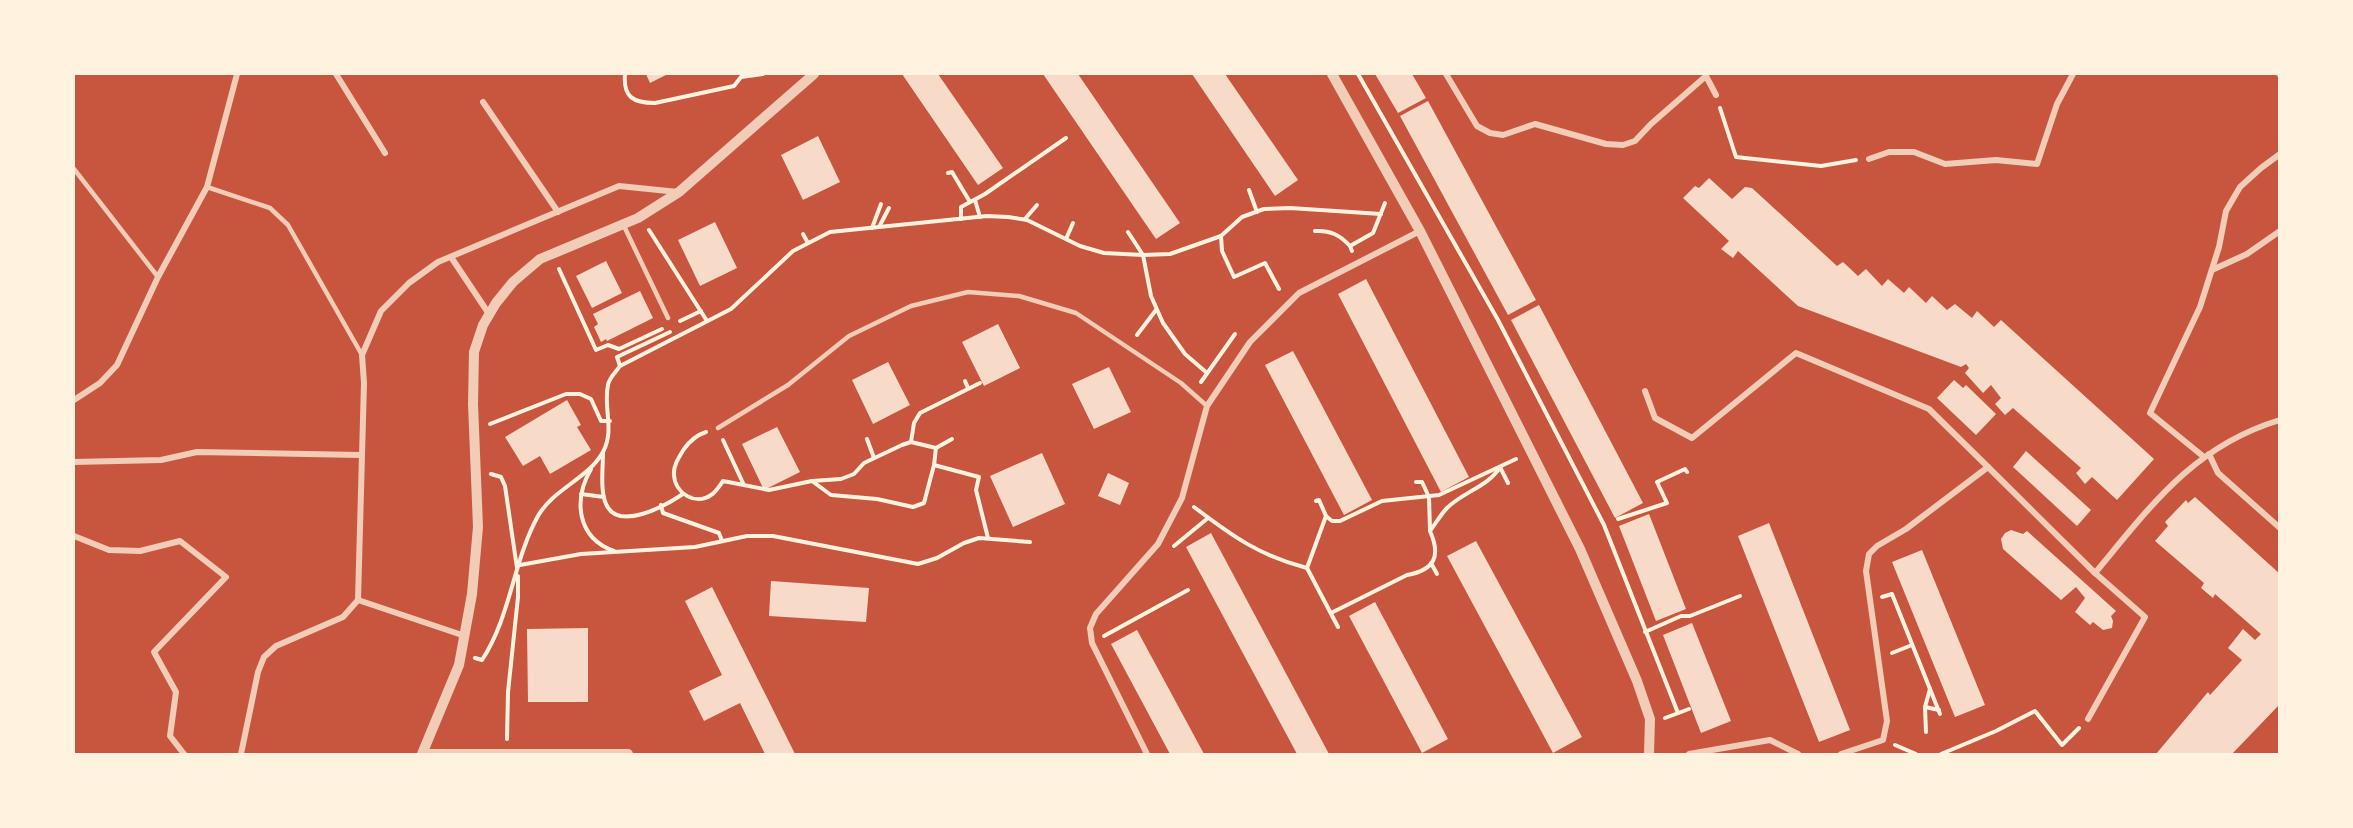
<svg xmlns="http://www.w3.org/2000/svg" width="2353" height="828" viewBox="0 0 2353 828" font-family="Inter,sans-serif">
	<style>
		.building { fill: #f7dbc8 }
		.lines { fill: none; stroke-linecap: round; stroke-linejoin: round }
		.path { stroke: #fff3e0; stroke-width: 4 }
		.service { stroke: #f1ccb7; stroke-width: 4.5 }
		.minor { stroke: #f1ccb7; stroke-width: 6 }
		.tertiary { stroke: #f1ccb7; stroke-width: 10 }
		.rail { stroke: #e9b49f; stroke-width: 4.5 }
	</style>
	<rect width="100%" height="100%" fill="#c8553d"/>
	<g class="building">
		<polygon points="646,74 668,74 650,83"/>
		<polygon points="902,74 938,74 1003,168 978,185"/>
		<polygon points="1043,74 1078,74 1180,223 1156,239"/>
		<polygon points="1192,74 1225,74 1298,180 1275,196"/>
		<polygon points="1375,74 1412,74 1426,98 1398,113"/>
		<polygon points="1428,101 1536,300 1508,315 1400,116"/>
		<polygon points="818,136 840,182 803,200 781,155"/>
		<polygon points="1709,178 1732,199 1745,187 1752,188 1837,266 1843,262 1858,276 1866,269 1882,286 1888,279 1904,293 1909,287 1926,303 1932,296 1947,310 1955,304 1972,318 1977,311 1994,327 2001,320 2154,459 2117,500 2092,477 2085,484 2076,473 2081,468 2013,408 2005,415 1995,404 2001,398 1991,385 1983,393 1965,373 1969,368 1966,364 1961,367 1798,306 1738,251 1733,258 1721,249 1729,241 1683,198 1695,186 1699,188"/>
		<polygon points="715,222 737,268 700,286 678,240"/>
		<polygon points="606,261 622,293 592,308 576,276"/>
		<polygon points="1366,279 1469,477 1441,492 1338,294"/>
		<polygon points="640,291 653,318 607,341 606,339 601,342 594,327 598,324 593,314"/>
		<polygon points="1539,305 1643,503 1615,518 1511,320"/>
		<polygon points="998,324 1020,368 984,386 962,342"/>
		<polygon points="1293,351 1372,500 1344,515 1265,365"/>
		<polygon points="888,362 910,405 873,424 852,380"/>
		<polygon points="1109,367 1131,412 1094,429 1072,384"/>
		<polygon points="1954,380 1963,388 1966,385 1996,414 1976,435 1937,398"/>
		<polygon points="567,400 581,425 577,427 591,450 550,474 540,456 523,466 505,437"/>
		<polygon points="777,427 800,472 764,490 742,444"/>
		<polygon points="2026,451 2091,510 2077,526 2013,467"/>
		<polygon points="1042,453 1065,504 1013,527 990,476"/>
		<polygon points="1108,473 1129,483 1120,505 1098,496"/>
		<polygon points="2195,497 2280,574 2280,704 2232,754 2156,754 2208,692 2210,695 2242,660 2228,648 2243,629 2255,640 2261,634 2215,594 2213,598 2201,588 2204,583 2155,541 2168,526 2165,522 2186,500 2188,503"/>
		<polygon points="1649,514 1686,609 1656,621 1619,526"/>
		<polygon points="1769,523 1850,730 1819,742 1738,536"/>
		<polygon points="2011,530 2023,534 2027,531 2116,611 2111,616 2113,621 2112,628 2103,630 2093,622 2090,625 2075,612 2085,598 2076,587 2061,600 2003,549 2001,539 2005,533"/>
		<polygon points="1211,533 1329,754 1297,754 1186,547"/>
		<polygon points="1476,541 1582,737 1553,753 1447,556"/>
		<polygon points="1922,550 1985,705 1955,717 1892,562"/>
		<polygon points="771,581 869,588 866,622 769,616"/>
		<polygon points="712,587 795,754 765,754 740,703 704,721 689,691 722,675 685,601"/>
		<polygon points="1375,602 1448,739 1422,753 1349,616"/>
		<polygon points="1692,623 1731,721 1701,733 1663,635"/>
		<polygon points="588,628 588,702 528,702 527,629"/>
		<polygon points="1137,630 1204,754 1170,754 1111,644"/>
	</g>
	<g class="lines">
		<g class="path">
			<path d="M625,74C623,97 633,103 655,103L734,86L741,77L763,74"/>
			<polyline points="1358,74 1498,320 1604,525 1678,713"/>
			<polyline points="1720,108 1736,157 1821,166 1856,160"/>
			<polyline points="948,173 952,172 970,202"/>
			<polyline points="1249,190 1257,212"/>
			<polyline points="975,200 980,217"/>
			<polyline points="961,219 961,207 985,194 1066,138"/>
			<polyline points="1025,219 1037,205"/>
			<polyline points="879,227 889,208"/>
			<polyline points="872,228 881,204"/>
			<polyline points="649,230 707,321"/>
			<path d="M1315,231C1330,230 1340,235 1350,246"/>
			<polyline points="1128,232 1143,255 1151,296 1163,323 1185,354 1207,373"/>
			<polyline points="803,234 808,243"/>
			<polyline points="1066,239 1073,223"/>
			<polyline points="1352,251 1350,246 1373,233 1385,203"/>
			<polyline points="559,269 596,350 608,345 619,349 662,329"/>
			<polyline points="1279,289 1265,263 1234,277 1222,251 1221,236 1242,217 1264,209 1290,208 1381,214"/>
			<polyline points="680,321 701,311"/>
			<polyline points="1137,335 1156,310"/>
			<polyline points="620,366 617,357 670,332"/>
			<polyline points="965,381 968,388"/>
			<polyline points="1201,382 1235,334"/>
			<polyline points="490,424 566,394 580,394 591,399 601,421 610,421"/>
			<path d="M706,432C697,435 689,442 684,449C679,457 673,466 674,475C675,493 695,506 711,495C716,492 720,485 723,481L769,490L812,481L841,479L854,474L864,463L902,445L911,442L936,448"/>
			<polyline points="867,439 874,458"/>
			<polyline points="723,440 743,483"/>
			<polyline points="911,442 914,423 920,413 980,383"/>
			<path d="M603,453C603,468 600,490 606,504C618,532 665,506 683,494"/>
			<polyline points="934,465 979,477 976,490 988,538"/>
			<path d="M591,469C573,500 577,538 614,551"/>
			<polyline points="491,474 501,477 505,486 517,568"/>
			<polyline points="812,481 831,495 877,499 913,507 924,503 934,465 936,448 952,439"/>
			<polyline points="1416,482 1422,482 1429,497 1430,530"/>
			<polyline points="581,494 604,497"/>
			<polyline points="1316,501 1319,500 1326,516 1332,521 1340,521 1382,501 1439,495 1516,459"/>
			<polyline points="661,505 663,513 719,533 722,541"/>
			<path d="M1194,507C1232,536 1260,556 1307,568L1338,627"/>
			<polyline points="1618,519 1667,503 1657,482 1685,469 1687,472"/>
			<polyline points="1174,546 1208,518"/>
			<polyline points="1431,563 1437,574"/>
			<polyline points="520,565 581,554 695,547 747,536 773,536 918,564 937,558 964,543 979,538 1030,542"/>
			<polyline points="1307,568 1326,516"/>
			<polyline points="1882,597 1892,594 1940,714"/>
			<path d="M1331,613L1407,575C1435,570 1441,556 1430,531C1436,523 1441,514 1447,508C1463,492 1489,486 1500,467L1508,483"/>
			<polyline points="1645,632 1681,616 1690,616 1740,596"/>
			<polyline points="1104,636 1188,590"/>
			<polyline points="1892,653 1912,645"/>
			<path d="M475,658L482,660C511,616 513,561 538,516C553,489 588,479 603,452C615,430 603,408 608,385C609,378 616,372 620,366L731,309L793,251L830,232L987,216L1008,217L1027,220L1080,246L1104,253L1143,255L1170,254L1221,236"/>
			<polyline points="1925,707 1939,710"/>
			<polyline points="1665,718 1689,709"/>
			<polyline points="1926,732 1925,707 1930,689"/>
			<polyline points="507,739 508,692 518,597 518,576"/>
			<polyline points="1895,745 1916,754"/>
			<polyline points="1941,754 1996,731 2035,711 2062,745 2079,728"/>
		</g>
		<g class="service">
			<polyline points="74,169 158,277"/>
			<polyline points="207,187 270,208 288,225 362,355"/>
			<polyline points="623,224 668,318"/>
			<polyline points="718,428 788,385 849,336 911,306 968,292 1019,296 1076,313 1181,383 1207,406"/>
		</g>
		<g class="minor">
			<polyline points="336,74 385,153"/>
			<polyline points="1446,74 1477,126 1490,133 1503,135 1535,124 1606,144 1623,145 1635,141 1651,124 1706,76 1716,95"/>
			<polyline points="483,102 558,212"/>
			<polyline points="1869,159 1889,152 1914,152 1945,164 1996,160 2037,164 2057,104 2073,74"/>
			<polyline points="451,257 489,314"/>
			<polyline points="2212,270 2247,254 2280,231"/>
			<polyline points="1645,391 1655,418 1692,438 1796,353 1929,409 1988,467"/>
			<polyline points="74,400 100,383 117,365 158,277 207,187 237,74"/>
			<polyline points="2209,454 2218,473 2280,528"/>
			<polyline points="2204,457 2150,413 2200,307 2219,247 2226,211 2240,187 2261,168 2280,154"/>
			<polyline points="74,462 161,460 197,452 360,455"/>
			<polyline points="74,536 109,550 140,551 180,541 226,577 154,652 176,692 170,736 184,754"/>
			<path d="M2095,573C2150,507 2193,446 2280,420"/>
			<polyline points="465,636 358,600 364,383 362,355 381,311 409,283 438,262 619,186 678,192"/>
			<polyline points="241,754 258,672 264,657 276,646 343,617 358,600"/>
			<polyline points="1147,754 1092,643 1090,628 1096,614 1158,544 1182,498 1207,406 1250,342 1299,293 1420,231"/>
			<polyline points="1689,754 1770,740 1798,754"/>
			<polyline points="1841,754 1883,740 1887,721 1866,571 1869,554 1877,546 1906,529 1988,467 2095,573 2145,617 2088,719"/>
		</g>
		<g class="tertiary">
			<polyline points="1332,74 1420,231 1580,549 1637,681 1650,719 1649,754"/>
			<polyline points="422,754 459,665 472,594 478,527 473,404 474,352 483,325 496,303 513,282 540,259 638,218 679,192 814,74"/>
			<polyline points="423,754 628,754"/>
		</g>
		<polyline class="rail" points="2278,74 2280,76"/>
	</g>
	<rect width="2353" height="828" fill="none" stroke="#fff3e0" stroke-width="150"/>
</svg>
